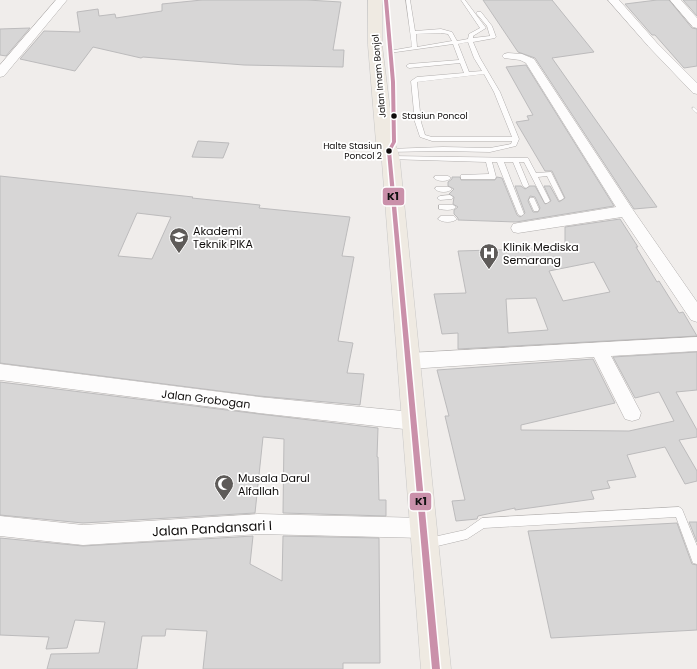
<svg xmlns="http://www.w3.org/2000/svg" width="697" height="669" viewBox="0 0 697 669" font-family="Poppins,sans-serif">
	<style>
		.building { fill: #d7d6d6; stroke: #bcbbbc; fill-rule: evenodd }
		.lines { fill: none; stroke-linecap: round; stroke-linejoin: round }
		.lane-casing { stroke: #b2afae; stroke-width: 1 }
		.street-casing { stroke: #b2afae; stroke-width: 1 }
		.primary-casing { stroke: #c9c8c7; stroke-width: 1 }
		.lane { fill: #fdfcfc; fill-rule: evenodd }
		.street { fill: #fdfcfc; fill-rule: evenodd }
		.primary { fill: #efeae2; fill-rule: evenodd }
		.rail-casing { stroke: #d3d2d1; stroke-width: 3 }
		.rail { stroke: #fff; stroke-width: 2; stroke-dasharray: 6; stroke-linecap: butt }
		.bus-1-casing { stroke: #fff; stroke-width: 3 }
		.bus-1 { fill: #ca90aa; fill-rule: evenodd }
		.bus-dot { fill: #0f0c0b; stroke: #fff; stroke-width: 1.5 }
		.labels { text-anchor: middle; stroke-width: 3.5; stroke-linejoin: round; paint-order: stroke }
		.far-street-label { font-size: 9px; fill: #0f0c0b; stroke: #fff }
		.far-bus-label { font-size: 9px; fill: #0f0c0b; stroke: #fff; text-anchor: start }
		.poi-label { font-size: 11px; fill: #0f0c0b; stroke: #fff; text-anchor: start }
		.street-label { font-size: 11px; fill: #0f0c0b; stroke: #fff }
		.near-street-label { font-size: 13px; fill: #0f0c0b; stroke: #fff }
		.line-badge { stroke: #fff; stroke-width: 1.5 }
		.pale-badge-label { font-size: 11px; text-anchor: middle; font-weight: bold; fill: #111 }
	</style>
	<rect width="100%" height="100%" fill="#f0edeb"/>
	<g class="building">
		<polygon points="202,0 307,0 341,2 333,50 344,50 343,67 244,65 143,57 141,58 93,47 75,71 20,59 44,31 80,32 77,12 98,9 99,16 115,14 116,18 162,11 162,4"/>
		<polygon points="483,0 552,0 594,52 552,58 657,207 634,209 535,58 518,52"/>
		<polygon points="657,0 669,0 692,28 697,29 697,66 684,68 655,35 652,35 625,4"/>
		<polygon points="683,0 697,0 697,16"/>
		<polygon points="30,28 6,56 0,55 0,29"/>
		<path d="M526,65L614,206L516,222L458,220V218L454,214V210L458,207L453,204L454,197L449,194L454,189L448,186V182L452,179V177H460L461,180H495L497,177L502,178L517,215L520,217L525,213L515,186H521L525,189L530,186H535L545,204L551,201L544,186H550L559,202L565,198L552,171H545L516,122L529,120L527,116L533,115L506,67ZM530,196L535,197L540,208L538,212H533L528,201Z"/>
		<polygon points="198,141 229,143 223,158 192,157"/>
		<path d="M0,176L193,197L192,198L260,205L259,208L350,217L342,256L354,257L338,341L353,343L347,373L364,374L360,405L259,396L0,363ZM137,213L171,217L152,259L118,256Z"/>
		<path d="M620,219L638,247H636L657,282L659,281L679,313L683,312L697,336L458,349V333L442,334L434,294L466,293L458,251L565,248V227ZM594,262L610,292L563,301L549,271ZM536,298L548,330L508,333L506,299Z"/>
		<polygon points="697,352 697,390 676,392 697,430 697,437 679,440 697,471 697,481 685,484 665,447 627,455 636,477 607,481 610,488 591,491 594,499 515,510 515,508 478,516 477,519 456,521 452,501 465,500 445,416 449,416 437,370 593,359 615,403 521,425 521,430 629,431 674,421 659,392 635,398 613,357"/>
		<polygon points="0,382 259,414 378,428 377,457 378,457 379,500 386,500 386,516 283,513 284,439 263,437 255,513 83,523 0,515"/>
		<polygon points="689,522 697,522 697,542"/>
		<polygon points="677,523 692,564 697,565 697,630 551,638 528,531"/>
		<polygon points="253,536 250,564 282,581 283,536 379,538 380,663 343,663 343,669 203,669 207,631 166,629 165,636 142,636 137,669 47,669 51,654 99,653 105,622 75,620 67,648 46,649 49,637 0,635 0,538 83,546"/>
	</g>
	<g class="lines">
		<g class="lane-casing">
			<g id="lane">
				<path d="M406,0H410L415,31L441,29L452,32L457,41L468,39L469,34L480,28L461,0H465L486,28L473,36V38L490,36L487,26L476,13L477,12H481L492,26L496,37L495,38L473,42L480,58L500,92L519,139L516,146L490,152L443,151L387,152V150L389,149L443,147L490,148L511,144L512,141H432L420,137L415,122L411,81L417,77L464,73L460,63L409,68L406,66L409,64L459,60L453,44L389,53V51L412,47ZM441,33L448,34L452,41L417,47L416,34ZM468,42L474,58L482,71L469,72L458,44ZM484,74L494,92L512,137H432L425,135L421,122L417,82Z"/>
				<polygon points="390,156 526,158 528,158 536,173 551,172 564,198 561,200 559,200 547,176 538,177 550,201 547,203 545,203 524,162 519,162 529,186 526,188 523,186 513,162 504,162 524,214 521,216 518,214 497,162 492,162 496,177 495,179 461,179 461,175 489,174 486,162 388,159 388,157"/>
				<path d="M435,176H448L451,178C448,182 437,182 434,178Z"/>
				<path d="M436,187H449L452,189C449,193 438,193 435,189Z"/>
				<polygon points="450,195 453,197 452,199 440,200 437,198 440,196"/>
				<polygon points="530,198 534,198 539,209 538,211 534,211 529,200"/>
				<path d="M439,205H453L456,207C453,211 444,210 439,209Z"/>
				<path d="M441,216H454L457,219C453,223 442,223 438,219Z"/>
				<polygon points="679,507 682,509 697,546 697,564 693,563 676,517 484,528 467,539 429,548 425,547 424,543 425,539 429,538 465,530 482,518"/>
			</g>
		</g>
		<g class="street-casing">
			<g id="street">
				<polygon points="56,0 67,0 4,76 0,77 0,65"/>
				<polygon points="608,0 619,0 657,43 697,83 697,94 693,93 649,47"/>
				<polygon points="670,0 681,0 697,18 697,28 693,27"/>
				<polygon points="508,53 522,54 534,59 631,207 697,302 697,322 691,320 622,217 518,233 513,232 511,228 513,224 518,223 616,207 526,63 520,60 504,58 502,56 504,54"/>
				<polygon points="697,337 697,351 611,356 641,413 639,419 632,421 625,419 594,357 409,369 403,366 400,361 403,356 409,353"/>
				<polygon points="0,364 259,397 413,412 420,415 422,421 420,427 413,430 259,413 0,380"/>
				<polygon points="258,514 424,518 431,521 434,528 431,535 424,538 258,534 83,545 0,536 0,516 83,525"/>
			</g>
		</g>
		<g class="primary-casing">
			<polygon id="primary" points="368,0 382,0 382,45 394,142 398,151 400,162 451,669 421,669 382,162 380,151 376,142 368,45"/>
		</g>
		<use href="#lane" class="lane"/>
		<use href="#street" class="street"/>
		<use href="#primary" class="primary"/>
		<g class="rail-casing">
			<polyline id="rail" points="693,108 697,112"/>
		</g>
		<use href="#rail" class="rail"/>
		<g class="bus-1-casing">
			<polygon id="bus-1" points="384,0 388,0 395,82 396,142 391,151 440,669 432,669 387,151 392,142 391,82"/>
		</g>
		<use href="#bus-1" class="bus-1"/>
	</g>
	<defs>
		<g id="university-pin" transform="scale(1)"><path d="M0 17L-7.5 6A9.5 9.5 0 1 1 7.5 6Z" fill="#5e5b59" stroke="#fff"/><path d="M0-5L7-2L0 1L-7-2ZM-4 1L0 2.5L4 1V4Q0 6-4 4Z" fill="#fff"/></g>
		<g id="hospital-pin" transform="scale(1)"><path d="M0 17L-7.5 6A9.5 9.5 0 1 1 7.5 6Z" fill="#5e5b59" stroke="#fff"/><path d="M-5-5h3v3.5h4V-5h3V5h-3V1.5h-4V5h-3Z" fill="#fff"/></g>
		<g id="mosque-pin" transform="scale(1)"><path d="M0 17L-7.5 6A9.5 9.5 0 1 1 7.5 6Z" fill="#5e5b59" stroke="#fff"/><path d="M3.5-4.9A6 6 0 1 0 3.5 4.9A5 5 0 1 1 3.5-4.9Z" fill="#fff"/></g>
	</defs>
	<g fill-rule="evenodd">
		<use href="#university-pin" x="179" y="237"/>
		<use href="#hospital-pin" x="489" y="253"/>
		<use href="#mosque-pin" x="224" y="484"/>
	</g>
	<g class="bus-dot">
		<circle cx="394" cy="116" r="3.5"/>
		<circle cx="389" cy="151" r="3.5"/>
	</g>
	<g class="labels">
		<g class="far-street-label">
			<text transform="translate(379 76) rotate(-95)" y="3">Jalan Imam Bonjol</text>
		</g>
		<g class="far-bus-label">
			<text x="402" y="119">Stasiun Poncol</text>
			<text x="382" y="149" text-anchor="end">Halte Stasiun<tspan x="382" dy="10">Poncol 2</tspan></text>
		</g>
		<g class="poi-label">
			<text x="193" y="235">Akademi<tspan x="193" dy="13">Teknik PIKA</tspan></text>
			<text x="503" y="251">Klinik Mediska<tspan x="503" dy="13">Semarang</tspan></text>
			<text x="238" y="482">Musala Darul<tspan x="238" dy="13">Alfallah</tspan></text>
		</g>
		<g class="street-label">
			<text transform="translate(206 399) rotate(7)" y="4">Jalan Grobogan</text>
		</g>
		<g class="near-street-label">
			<text transform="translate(212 528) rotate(-3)" y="5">Jalan Pandansari I</text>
		</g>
	</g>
	<g class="line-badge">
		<rect x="382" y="187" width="23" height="19" rx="4" fill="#ca90aa"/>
		<rect x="409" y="492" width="23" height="19" rx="4" fill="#ca90aa"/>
	</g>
	<g class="pale-badge-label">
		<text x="393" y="200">K1</text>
		<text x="421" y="505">K1</text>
	</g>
</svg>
